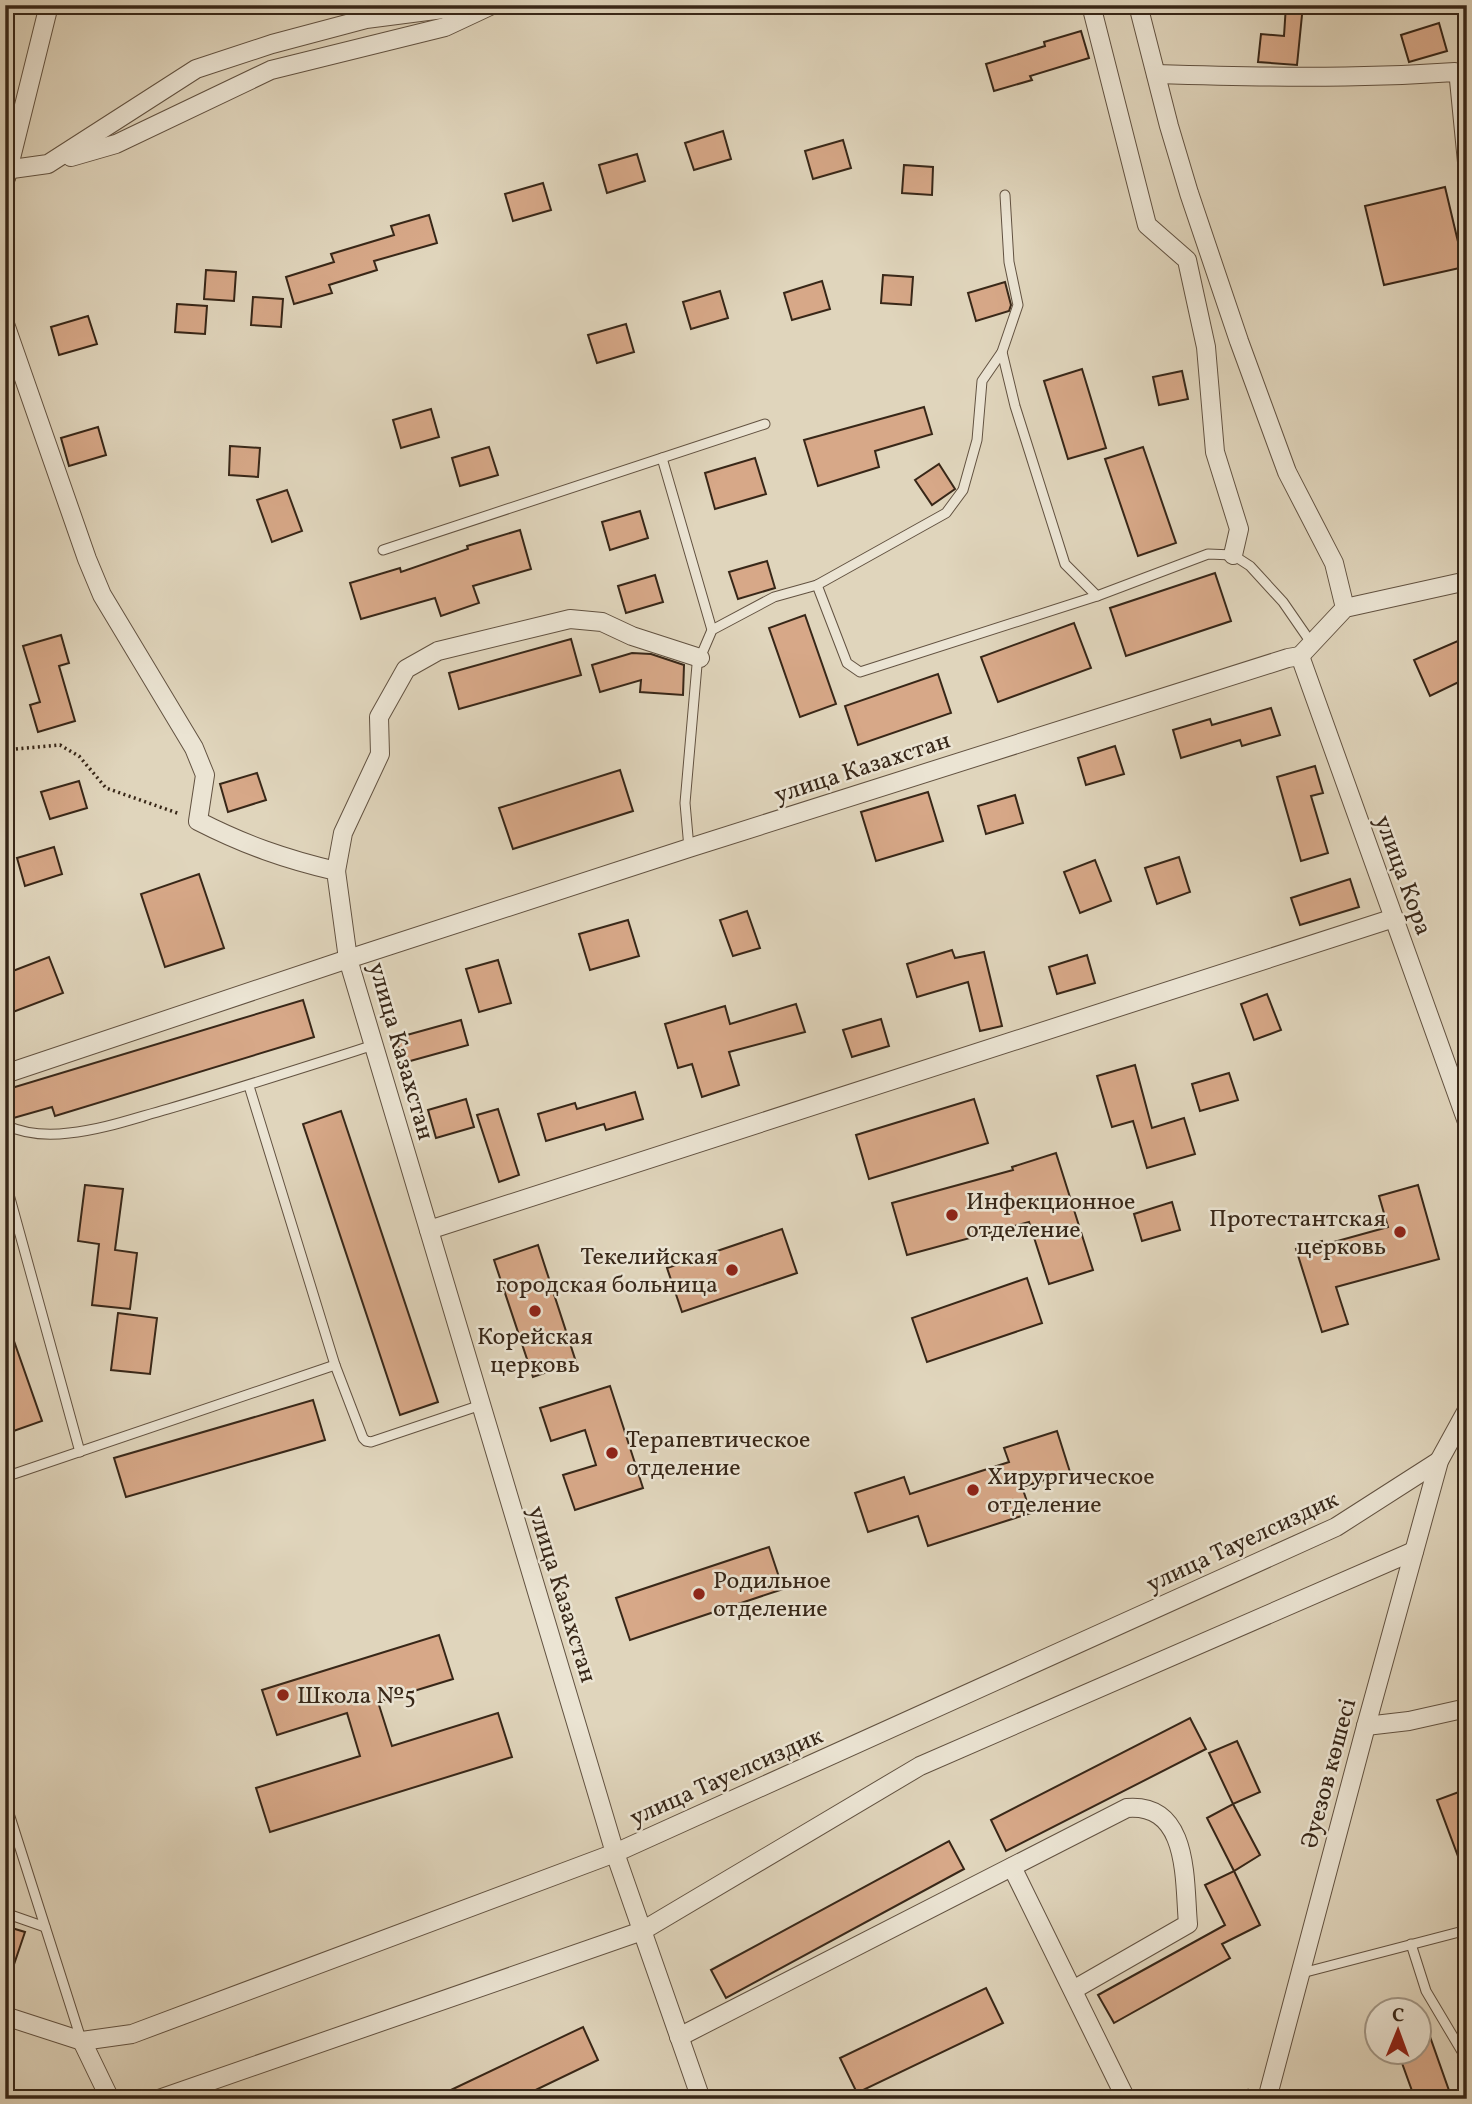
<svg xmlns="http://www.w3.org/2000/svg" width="1472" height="2104" viewBox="0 0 1472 2104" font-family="Vollkorn,serif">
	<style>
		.building { fill: #d7a888; stroke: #382718; stroke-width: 2 }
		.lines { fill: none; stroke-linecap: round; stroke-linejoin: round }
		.lane-casing { stroke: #625241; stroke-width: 11 }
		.street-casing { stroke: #625241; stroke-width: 20 }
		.path { stroke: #382718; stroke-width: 3.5; stroke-dasharray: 2 3.5; stroke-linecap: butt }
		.lane { stroke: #ebe4d3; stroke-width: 9 }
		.street { stroke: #ebe4d3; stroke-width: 18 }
		.poi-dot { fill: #8f2418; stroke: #ebe4d3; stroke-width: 2.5 }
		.labels { text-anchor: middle; stroke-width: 5; stroke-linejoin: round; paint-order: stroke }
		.street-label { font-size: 24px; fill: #382718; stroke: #ebe4d3 }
		.poi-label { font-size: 24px; fill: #382718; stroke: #ebe4d3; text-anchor: start }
	</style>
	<rect width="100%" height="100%" fill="#e0d5bc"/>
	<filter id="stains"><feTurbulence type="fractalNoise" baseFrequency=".00286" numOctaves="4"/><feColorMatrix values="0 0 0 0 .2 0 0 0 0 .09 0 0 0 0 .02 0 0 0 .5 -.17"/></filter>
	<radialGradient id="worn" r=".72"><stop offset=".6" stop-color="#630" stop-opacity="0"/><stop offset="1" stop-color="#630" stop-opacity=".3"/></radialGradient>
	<g class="building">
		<polygon points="1286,5 1303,5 1297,65 1258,62 1261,34 1284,36"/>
		<polygon points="1439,23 1447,51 1409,62 1401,35"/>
		<polygon points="1081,31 1089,58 1030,76 1032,80 994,91 986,64 1045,46 1044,42"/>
		<polygon points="723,131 731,159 694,170 685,143"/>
		<polygon points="843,140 851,168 813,179 805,151"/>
		<polygon points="637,154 645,181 607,193 599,165"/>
		<polygon points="904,165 933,167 932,195 902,193"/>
		<polygon points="543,183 551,210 513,221 505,194"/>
		<polygon points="1445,187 1464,267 1384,285 1365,206"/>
		<polygon points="429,215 437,243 374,261 377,270 329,285 332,293 294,304 286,277 334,262 331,254 394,235 391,226"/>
		<polygon points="206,270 236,272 234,301 204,299"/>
		<polygon points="883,275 913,277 911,305 881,303"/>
		<polygon points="822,281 830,309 792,320 784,293"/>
		<polygon points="1005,282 1011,305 1009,311 976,321 968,293"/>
		<polygon points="720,291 728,318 691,329 683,302"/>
		<polygon points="253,297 283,299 281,327 251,325"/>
		<polygon points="177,304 207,306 205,334 175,332"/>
		<polygon points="88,316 97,344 59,355 51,327"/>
		<polygon points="626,324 634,352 597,363 588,335"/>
		<polygon points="1082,369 1106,448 1068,459 1044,381"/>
		<polygon points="1182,371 1188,399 1159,405 1153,377"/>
		<polygon points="924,407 932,434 875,451 879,467 818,486 804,440"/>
		<polygon points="431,409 439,437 401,448 393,420"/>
		<polygon points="98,427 106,455 69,466 61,438"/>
		<polygon points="230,446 260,448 258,477 229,475"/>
		<polygon points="489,447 498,475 460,486 452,458"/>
		<polygon points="1143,447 1176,543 1138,556 1105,459"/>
		<polygon points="755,458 766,494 715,509 705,473"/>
		<polygon points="939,464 955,489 932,505 915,480"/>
		<polygon points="287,490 302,531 272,542 257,500"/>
		<polygon points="640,511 648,538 610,550 602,522"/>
		<polygon points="520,530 531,569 473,586 479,603 441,616 435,598 361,619 350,583 400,568 401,572 468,549 467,546"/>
		<polygon points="767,561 775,588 738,599 729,572"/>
		<polygon points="1215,573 1231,621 1126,656 1110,608"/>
		<polygon points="655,575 663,602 626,613 618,586"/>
		<polygon points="805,615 836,704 800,717 769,628"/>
		<polygon points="1074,623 1091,668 998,702 981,657"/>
		<polygon points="61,635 69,663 59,666 75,721 38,732 30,705 40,702 23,646"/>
		<polygon points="1467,637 1467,678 1430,696 1414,660"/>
		<polygon points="571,639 581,675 459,709 449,673"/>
		<polygon points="632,653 651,654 684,665 683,695 640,692 641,680 600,692 592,665"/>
		<polygon points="938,674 951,713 858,745 845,706"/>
		<polygon points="1271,708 1280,735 1242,746 1240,740 1181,758 1173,730 1210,719 1212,725"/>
		<polygon points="1115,746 1124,774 1086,785 1078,758"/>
		<polygon points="1315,766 1323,793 1311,796 1328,853 1301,861 1277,777"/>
		<polygon points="620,770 633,811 513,849 499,808"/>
		<polygon points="257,773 266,800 228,812 220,784"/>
		<polygon points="79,781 87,808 50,819 41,792"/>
		<polygon points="928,792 943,841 876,861 861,812"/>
		<polygon points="1015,795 1023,823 986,834 978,806"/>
		<polygon points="54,847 62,874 25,886 17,858"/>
		<polygon points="1179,857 1190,892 1157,904 1145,868"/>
		<polygon points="1095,860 1111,901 1080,913 1064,872"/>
		<polygon points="199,874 224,948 165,967 141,894"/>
		<polygon points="1350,879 1359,907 1300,925 1291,898"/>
		<polygon points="747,911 760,948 733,956 720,920"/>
		<polygon points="628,920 639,956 590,970 579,934"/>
		<polygon points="952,950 955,958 984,952 1002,1026 980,1031 968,982 917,997 907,964"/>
		<polygon points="1087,955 1095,983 1057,994 1049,967"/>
		<polygon points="49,957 63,993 5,1015 5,974"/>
		<polygon points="498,960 511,1003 479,1012 466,969"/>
		<polygon points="1267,994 1281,1030 1254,1040 1241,1004"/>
		<polygon points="303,1000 314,1037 55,1116 52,1107 10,1119 5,1118 5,1090"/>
		<polygon points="796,1004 805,1032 729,1052 739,1085 702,1097 692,1064 678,1068 665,1024 725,1006 730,1024"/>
		<polygon points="881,1019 889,1046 852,1057 843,1030"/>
		<polygon points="461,1020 468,1045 403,1063 396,1038"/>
		<polygon points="1135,1065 1152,1128 1184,1118 1195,1154 1147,1168 1133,1121 1112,1127 1097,1076"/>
		<polygon points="1229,1073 1238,1100 1200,1111 1192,1084"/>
		<polygon points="635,1092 643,1119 606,1130 604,1124 546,1141 538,1114 575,1103 577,1109"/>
		<polygon points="466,1099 474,1127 436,1138 428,1110"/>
		<polygon points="974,1099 988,1143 869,1179 856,1135"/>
		<polygon points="498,1109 519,1175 499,1182 477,1115"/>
		<polygon points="341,1111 438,1402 400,1415 303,1124"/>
		<polygon points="1056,1153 1093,1270 1049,1284 1029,1222 907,1255 892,1203 1013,1170 1012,1167"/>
		<polygon points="85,1185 123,1189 115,1250 137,1253 130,1309 92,1305 99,1244 78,1241"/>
		<polygon points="1418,1185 1439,1259 1336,1287 1348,1324 1322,1332 1296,1249 1322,1241 1323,1245 1388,1227 1379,1196"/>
		<polygon points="1172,1202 1180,1230 1142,1241 1134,1214"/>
		<polygon points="782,1229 797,1273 682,1312 667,1268"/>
		<polygon points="538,1245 576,1362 533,1377 494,1260"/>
		<polygon points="1027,1278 1042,1323 927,1362 912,1318"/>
		<polygon points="118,1313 157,1318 150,1374 111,1370"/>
		<polygon points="8,1324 42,1421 5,1434 5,1325"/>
		<polygon points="610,1386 643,1488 575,1510 563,1475 596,1465 585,1430 551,1441 540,1408"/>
		<polygon points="313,1400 325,1440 126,1497 114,1458"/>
		<polygon points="1057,1431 1070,1472 1022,1487 1031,1513 928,1546 918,1516 868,1532 855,1493 904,1477 910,1494 1009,1462 1004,1448"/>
		<polygon points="769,1547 783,1589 630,1640 616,1598"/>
		<polygon points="439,1635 453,1679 378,1702 392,1746 498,1713 512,1757 270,1832 256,1788 360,1756 347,1713 277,1735 262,1690"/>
		<polygon points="1190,1718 1206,1749 1006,1851 991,1820"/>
		<polygon points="1237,1741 1260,1792 1233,1804 1209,1753"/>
		<polygon points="1467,1789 1467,1875 1465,1875 1437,1800"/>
		<polygon points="1233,1804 1260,1855 1234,1871 1207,1818"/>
		<polygon points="949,1841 964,1869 726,1998 711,1970"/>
		<polygon points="1234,1871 1260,1925 1222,1944 1230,1958 1114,2023 1098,1995 1225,1925 1205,1885"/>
		<polygon points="5,1926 25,1932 8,1982 5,1982"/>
		<polygon points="986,1988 1003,2023 857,2093 840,2058"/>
		<polygon points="1422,2014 1452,2099 1415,2099 1398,2052 1419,2052 1419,2015"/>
		<polygon points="583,2027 598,2060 517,2099 432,2099"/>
	</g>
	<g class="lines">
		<g class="lane-casing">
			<g id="lane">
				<polyline points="1002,352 1015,406 1065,564 1097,596"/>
				<polyline points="662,458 712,630"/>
				<polyline points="383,550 765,424"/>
				<polyline points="817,585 847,663 860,672 1097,596 1208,554 1233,555 1250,566 1283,602 1312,644"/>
				<polyline points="689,848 685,803 697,665 712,630 774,597 817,585 946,513 963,490 977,440 982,381 1002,352 1018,305 1009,262 1005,195"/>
				<polyline points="249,1086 335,1365 363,1438 366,1441 371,1442 481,1405"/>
				<path d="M5,1125C25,1134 47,1136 69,1133C102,1130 135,1118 168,1109C237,1089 305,1067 374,1045"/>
				<polyline points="5,1180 80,1452"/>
				<polyline points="5,1477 335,1365"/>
				<polyline points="5,1801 81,2039"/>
				<polyline points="5,1913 45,1927"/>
				<polyline points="1411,1944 1426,1991 1467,2060"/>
				<polyline points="1302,1973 1467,1930"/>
			</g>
		</g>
		<g class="street-casing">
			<g id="street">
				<polyline points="1091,5 1147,225 1187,260 1206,347 1215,452 1239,529 1233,555"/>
				<polyline points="1138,5 1169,126 1189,193 1239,341 1287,472 1334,563 1345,608"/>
				<path d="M1156,74C1255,77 1355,79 1455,72L1458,73L1459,80L1467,162"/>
				<polyline points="71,157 116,144 271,70 445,27 492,5"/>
				<polyline points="5,170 48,164 196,69 272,44 366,19 474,5"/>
				<polyline points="6,178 49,5"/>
				<path d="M5,324L87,559L102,595L194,748L205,775L198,821C245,845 285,859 336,871L348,959L5,1074"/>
				<polyline points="1300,656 1345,608 1467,581"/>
				<polyline points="336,871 343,833 380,754 379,717 406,669 438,651 570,619 602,622 632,636 700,658"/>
				<polyline points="429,1230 1394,918"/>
				<polyline points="1366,1726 1409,1721 1467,1708"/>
				<polyline points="1012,1867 1126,2099"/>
				<polyline points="5,2016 82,2041 132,2034 615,1853 1336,1527 1439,1461"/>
				<path d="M679,2037L1127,1808C1190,1803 1184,1881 1188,1924L1073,1990"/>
				<polyline points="82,2041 110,2099"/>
				<polyline points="159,2099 642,1931 920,1766 1414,1551"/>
				<polyline points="701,2099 615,1853 348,959 689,848 1288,658 1300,656 1467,1122"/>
				<polyline points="1267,2099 1366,1726 1439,1461 1467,1410"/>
			</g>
		</g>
		<g class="path">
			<polyline points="5,750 60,745 79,756 106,788 180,814"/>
			<polyline points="1228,2099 1249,2090"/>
		</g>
		<use href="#lane" class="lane"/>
		<use href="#street" class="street"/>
	</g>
	<g class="poi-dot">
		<circle cx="952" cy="1215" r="7"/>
		<circle cx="1400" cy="1232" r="7"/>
		<circle cx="732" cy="1270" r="7"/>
		<circle cx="535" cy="1311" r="7"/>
		<circle cx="612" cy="1453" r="7"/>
		<circle cx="973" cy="1490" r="7"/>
		<circle cx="699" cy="1594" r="7"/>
		<circle cx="283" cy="1695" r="7"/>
	</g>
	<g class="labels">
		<g class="street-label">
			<text transform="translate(862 767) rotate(-18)" y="8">улица Казахстан</text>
			<text transform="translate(1404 875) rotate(70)" y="8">улица Кора</text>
			<text transform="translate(402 1051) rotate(74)" y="8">улица Казахстан</text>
			<text transform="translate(1242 1541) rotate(-25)" y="8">улица Тауелсиздик</text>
			<text transform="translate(563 1594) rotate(73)" y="8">улица Казахстан</text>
			<text transform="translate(1328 1773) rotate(-75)" y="8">Әуезов көшесі</text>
			<text transform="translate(726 1776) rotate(-24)" y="8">улица Тауелсиздик</text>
		</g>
		<g class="poi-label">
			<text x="966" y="1209">Инфекционное<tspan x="966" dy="28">отделение</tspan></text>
			<text x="1386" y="1226" text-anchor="end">Протестантская<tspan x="1386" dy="28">церковь</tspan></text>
			<text x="718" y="1264" text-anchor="end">Текелийская<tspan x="718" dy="28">городская больница</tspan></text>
			<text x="535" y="1344" text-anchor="middle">Корейская<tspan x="535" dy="28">церковь</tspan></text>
			<text x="626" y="1447">Терапевтическое<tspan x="626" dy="28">отделение</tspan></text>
			<text x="987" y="1484">Хирургическое<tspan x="987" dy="28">отделение</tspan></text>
			<text x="713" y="1588">Родильное<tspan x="713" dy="28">отделение</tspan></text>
			<text x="297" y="1703">Школа №5</text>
		</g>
	</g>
	<rect width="1472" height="2104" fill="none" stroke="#e0d5bc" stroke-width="28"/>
	<rect x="7" y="7" width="1458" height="2090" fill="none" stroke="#382718" stroke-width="3.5"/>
	<rect x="14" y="14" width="1444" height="2076" fill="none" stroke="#382718" stroke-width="2"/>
	<g transform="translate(1398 2031) rotate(1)"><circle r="33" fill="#ebe4d3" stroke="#a39888" stroke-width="2"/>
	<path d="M0-5L12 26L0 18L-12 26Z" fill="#8f2418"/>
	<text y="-10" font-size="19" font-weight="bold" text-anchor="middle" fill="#382718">С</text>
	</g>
	<rect width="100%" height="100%" filter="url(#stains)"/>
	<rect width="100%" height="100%" fill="url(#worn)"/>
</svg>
